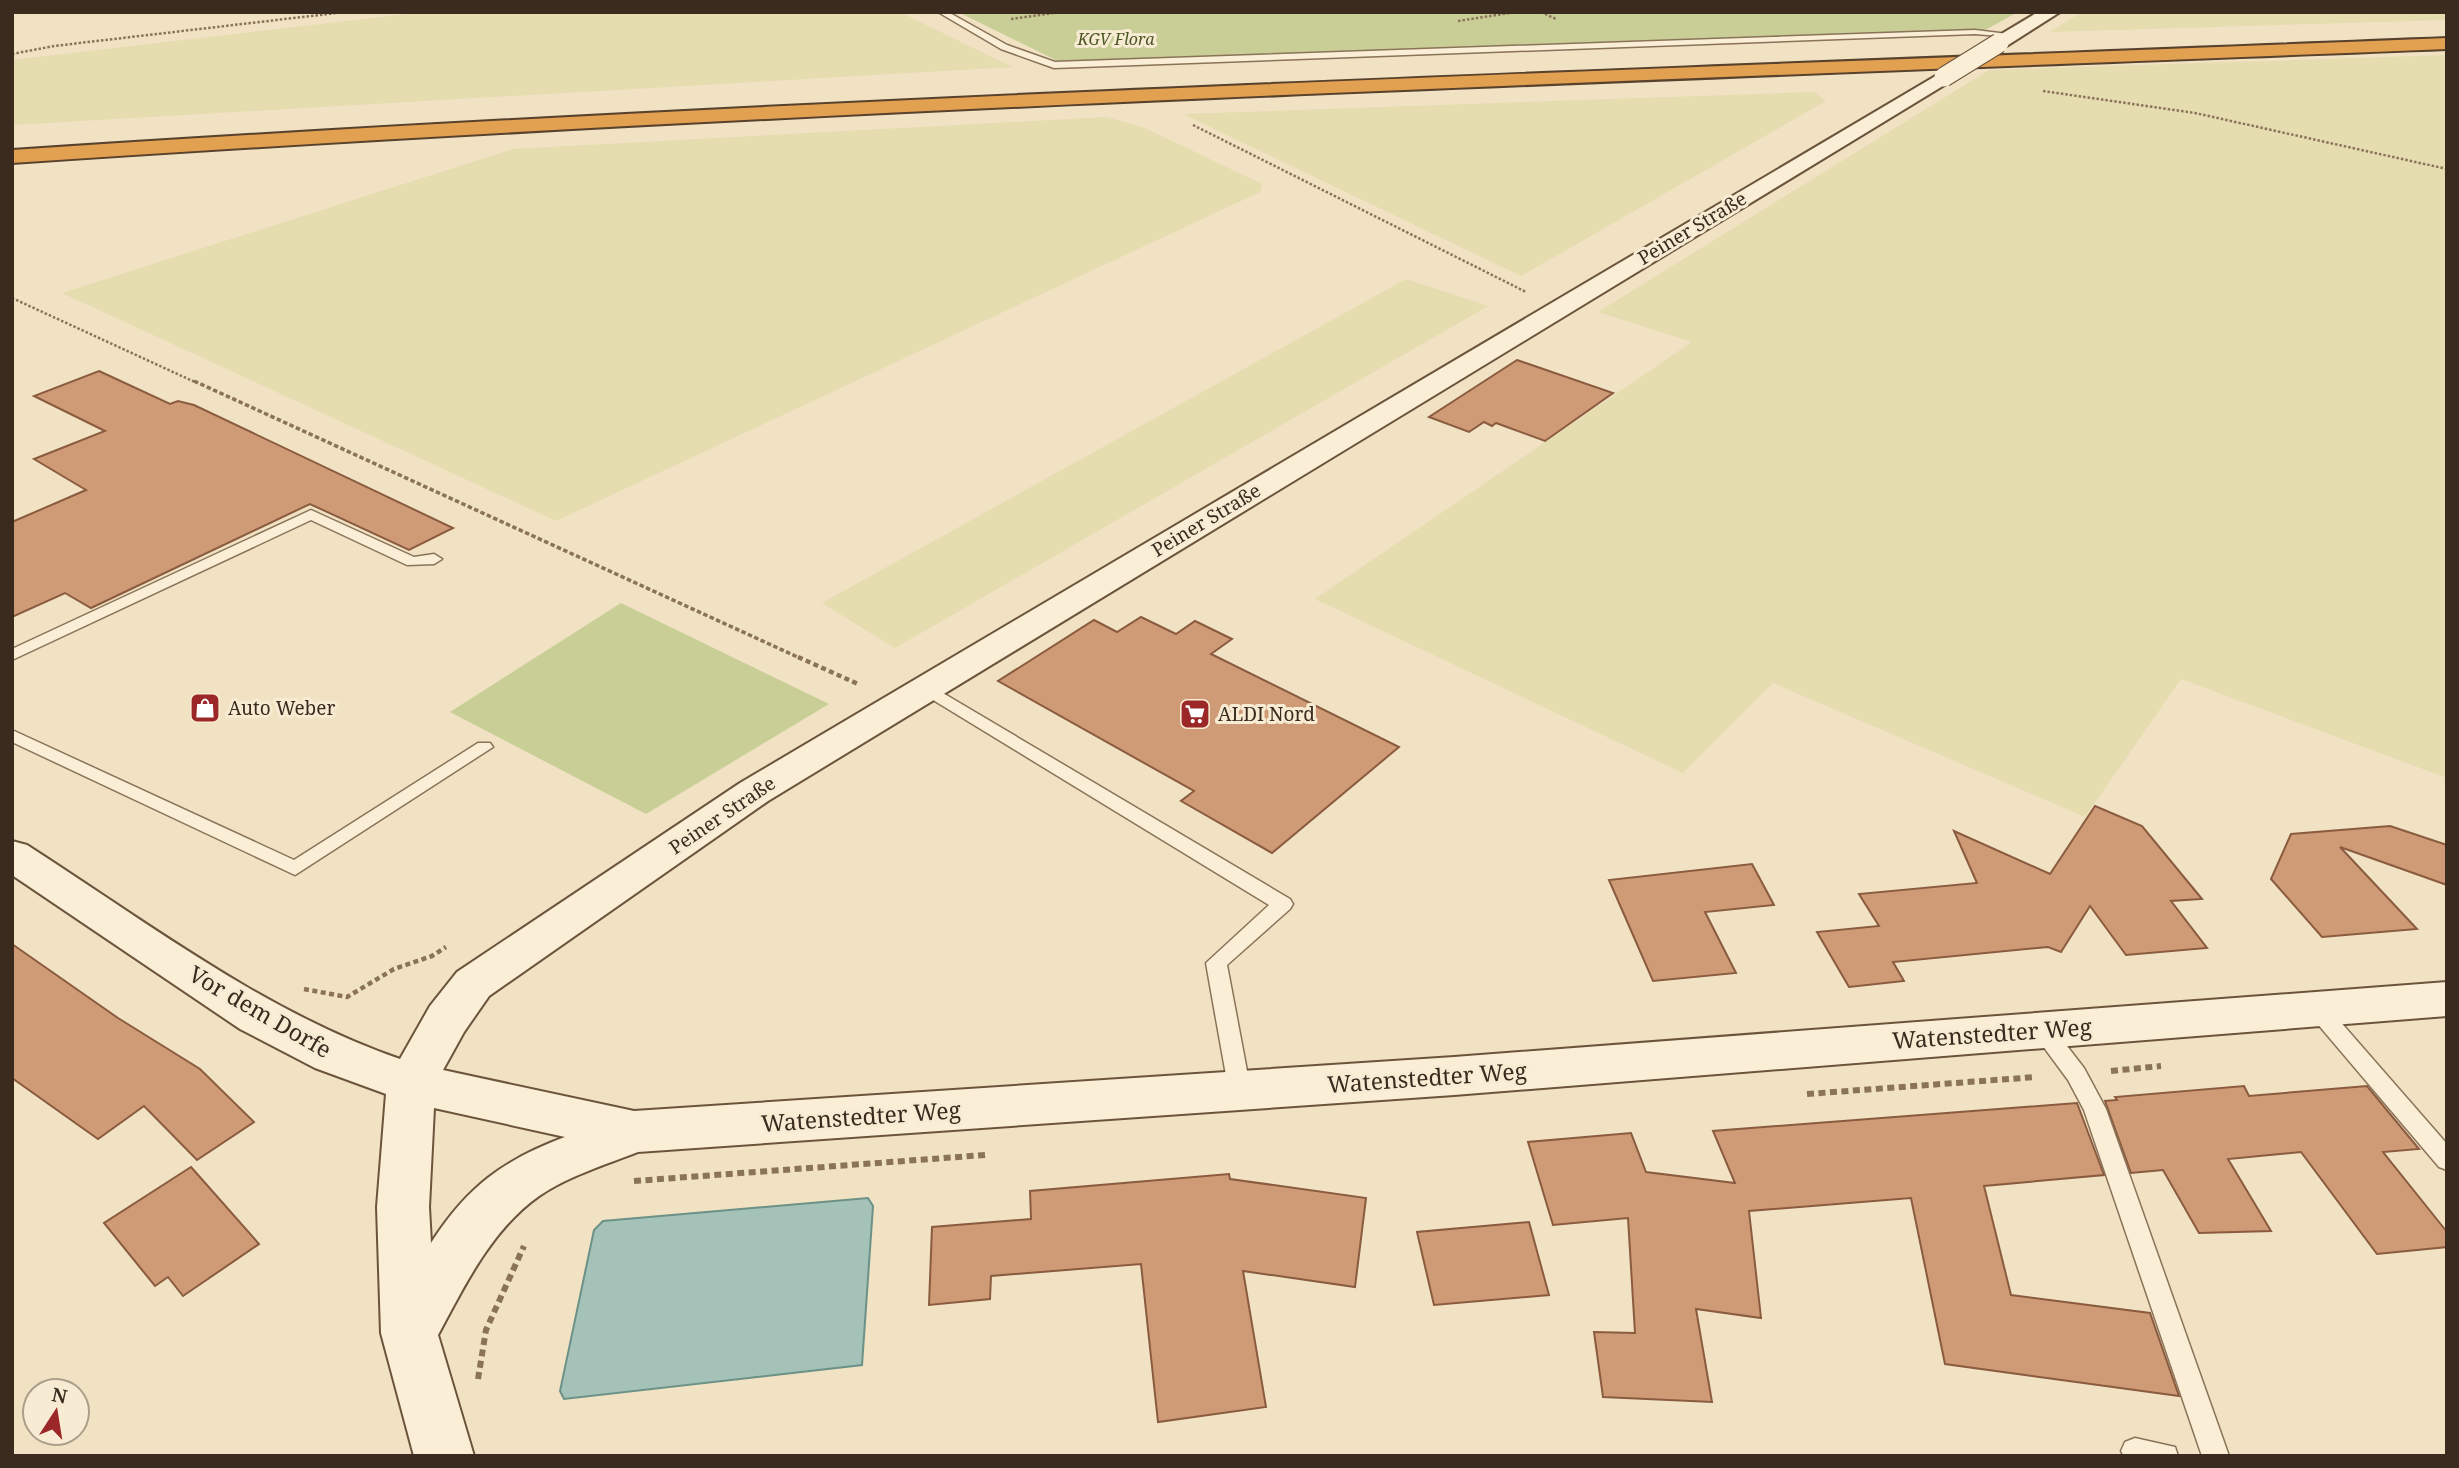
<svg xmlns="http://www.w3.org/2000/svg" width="2459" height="1468" viewBox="0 0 2459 1468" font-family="'Noto Serif',serif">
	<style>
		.farmland { fill: #e5dcb0 }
		.green { fill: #c8ce96 }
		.water { fill: #a5c2b9; stroke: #6c9187; stroke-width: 2 }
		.building { fill: #cf9b77; stroke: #8a5b3e; stroke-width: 2 }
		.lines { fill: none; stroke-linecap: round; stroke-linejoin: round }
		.lane-casing { stroke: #8a7359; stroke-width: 3 }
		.secondary-casing { stroke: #6c543c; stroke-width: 4 }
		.highway-casing { stroke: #58412d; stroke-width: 4 }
		.path-far3 { stroke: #8a7359; stroke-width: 2.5; stroke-dasharray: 2.5 2; stroke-linecap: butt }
		.path-far2 { stroke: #8a7359; stroke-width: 3.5; stroke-dasharray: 4.5 2.5; stroke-linecap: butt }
		.path-far1 { stroke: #8a7359; stroke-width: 4.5; stroke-dasharray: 5 3.5; stroke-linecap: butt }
		.path { stroke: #8a7359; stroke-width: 6; stroke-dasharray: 7 4.5; stroke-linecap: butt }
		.lane { fill: #faefd6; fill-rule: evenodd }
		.secondary { fill: #faefd6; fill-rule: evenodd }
		.highway { fill: #e2a051; fill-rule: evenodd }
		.secondary-bridge-casing { stroke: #6c543c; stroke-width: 21; stroke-linecap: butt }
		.secondary-bridge { stroke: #faefd6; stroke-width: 19 }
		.labels { text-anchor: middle; stroke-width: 6; stroke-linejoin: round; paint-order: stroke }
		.far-park-label { font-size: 16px; font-style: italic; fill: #4b5723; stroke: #f7ecd3 }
		.street-label { font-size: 19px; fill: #3a2b1e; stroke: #f7ecd3 }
		.poi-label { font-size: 19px; fill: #3a2b1e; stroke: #f7ecd3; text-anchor: start }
		.near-street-label { font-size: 23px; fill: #3a2b1e; stroke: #f7ecd3 }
	</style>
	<rect width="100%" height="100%" fill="#f0e2c3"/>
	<g class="farmland">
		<polygon points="423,12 900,12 1012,67 12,125 12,60"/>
		<polygon points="2082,12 2447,12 2447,20 2050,32"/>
		<polygon points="2447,55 2447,778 2181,679 2085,817 1773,683 1683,773 1315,599 1692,342 1598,312 1989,70"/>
		<polygon points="1814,92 1826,101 1521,276 1183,114"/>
		<polygon points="1107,117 1145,128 1262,184 1260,192 556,521 62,293 513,149"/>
		<polygon points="1406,279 1488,306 895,648 822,603"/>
	</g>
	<g class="green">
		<polygon points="958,12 2018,12 1976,35 1072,68"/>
		<polygon points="621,603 829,704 646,814 450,712"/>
	</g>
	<polygon class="water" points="868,1198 873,1206 862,1365 564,1399 560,1391 594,1230 603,1221"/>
	<g class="building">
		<polygon points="1517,360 1613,393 1545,441 1496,423 1492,426 1484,422 1469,432 1429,417"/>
		<polygon points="99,371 170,404 178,401 194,405 453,528 409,550 310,504 91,608 65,593 12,617 12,522 86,490 34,459 105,431 34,396"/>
		<polygon points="1141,617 1176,634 1195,621 1232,639 1211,654 1399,747 1272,853 1181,801 1194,791 998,681 1094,620 1117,632"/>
		<polygon points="2095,806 2142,826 2202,899 2171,901 2207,948 2126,955 2090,906 2061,952 2048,947 1893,962 1904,981 1849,987 1817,932 1879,926 1859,894 1977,883 1954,831 2050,874"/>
		<polygon points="2390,826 2447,845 2447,885 2340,847 2417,929 2322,937 2271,879 2291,834"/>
		<polygon points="1752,864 1774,905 1705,912 1736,973 1653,981 1609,880"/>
		<polygon points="12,944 118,1018 200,1069 254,1122 197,1160 144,1106 98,1139 12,1078"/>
		<polygon points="2244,1086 2249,1096 2367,1086 2419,1149 2383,1152 2447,1232 2447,1247 2377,1254 2301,1152 2228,1159 2271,1231 2199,1233 2163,1170 2131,1173 2105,1101 2117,1100 2115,1097"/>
		<polygon points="2077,1103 2104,1175 1984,1186 2011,1295 2150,1313 2179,1396 1945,1364 1911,1198 1749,1211 1761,1318 1696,1309 1712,1402 1603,1397 1594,1332 1635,1333 1628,1218 1553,1225 1528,1142 1631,1133 1646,1172 1735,1183 1713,1131"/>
		<polygon points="191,1167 259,1244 183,1296 168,1277 155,1286 104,1223"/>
		<polygon points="1229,1174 1230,1179 1366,1198 1355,1287 1243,1271 1266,1407 1158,1422 1141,1264 991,1276 990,1299 929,1305 932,1227 1031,1219 1030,1191"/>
		<polygon points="1529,1222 1549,1295 1434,1305 1417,1232"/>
	</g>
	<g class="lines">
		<g class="lane-casing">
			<g id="lane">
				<polygon points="938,12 948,12 1007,45 1055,62 1975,30 2016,35 2012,37 1975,34 1054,68 1001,49"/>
				<polygon points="311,510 414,557 434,554 442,559 434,564 407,565 311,520 12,660 12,649"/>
				<polygon points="926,683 1290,899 1293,904 1290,909 1227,965 1251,1092 1248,1098 1240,1101 1232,1098 1229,1092 1206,963 1269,905 920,692 918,688"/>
				<polygon points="12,730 294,860 478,743 490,743 493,747 295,875 12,742"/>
				<polygon points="2317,1001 2324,1003 2447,1144 2447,1170 2439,1167 2310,1015 2306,1009 2310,1003"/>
				<polygon points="2042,1022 2050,1024 2084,1068 2106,1109 2229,1456 2202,1456 2084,1110 2068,1080 2031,1030 2034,1024"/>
				<polygon points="2135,1438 2175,1447 2178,1456 2124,1456 2121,1451 2125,1442"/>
			</g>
		</g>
		<g class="secondary-casing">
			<g id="secondary">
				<polygon points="2038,12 2060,12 2005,47 1993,47 1990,43 1993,39"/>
				<path d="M1944,71L1954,77L1951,81L768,801L489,996L464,1032L443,1070L634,1111L1454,1057L2447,982V1016L1454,1095L638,1152C605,1165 568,1176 539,1196C491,1230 465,1285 438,1335L474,1456H414L381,1333L377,1207L386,1094L315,1068L240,1029L12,875V841L27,845C147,922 264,1012 400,1059L430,1006L457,972L740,783ZM434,1108L565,1137C503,1160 467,1187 431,1243L429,1207Z"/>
			</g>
		</g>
		<g class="highway-casing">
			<path id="highway" d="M2447,38V49C1635,81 823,108 12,163V150C823,96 1635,70 2447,38Z"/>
		</g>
		<g class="path-far3">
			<polyline points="1541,12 1556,19"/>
			<polyline points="1011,19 1061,12"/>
			<polyline points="1458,21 1516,12"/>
			<polyline points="12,54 54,46 345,12"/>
			<polyline points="2043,91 2195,113 2447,169"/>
			<polyline points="1193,125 1526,292"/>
			<polyline points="12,298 197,383"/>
		</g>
		<polyline class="path-far2" points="194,381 802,659"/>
		<g class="path-far1">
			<polyline points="798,657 858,684"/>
			<polyline points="304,989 347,997 394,969 432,956 446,947"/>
		</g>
		<g class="path">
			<polyline points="2111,1071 2161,1066"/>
			<polyline points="1807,1094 2036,1077"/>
			<polyline points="634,1181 985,1155"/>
			<polyline points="478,1379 486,1330 524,1246"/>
		</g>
		<use href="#lane" class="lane"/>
		<use href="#secondary" class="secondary"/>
		<use href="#highway" class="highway"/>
		<g class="secondary-bridge-casing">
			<polyline id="secondary-bridge" points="1944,77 1999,43"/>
		</g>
		<use href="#secondary-bridge" class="secondary-bridge"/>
	</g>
	<defs>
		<g id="shop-square" transform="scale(1.575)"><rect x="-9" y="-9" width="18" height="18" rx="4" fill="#9b2729" stroke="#f7ecd3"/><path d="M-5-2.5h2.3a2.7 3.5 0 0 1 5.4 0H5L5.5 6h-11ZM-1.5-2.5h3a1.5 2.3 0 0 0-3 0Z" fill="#fff"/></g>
		<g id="supermarket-square" transform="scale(1.575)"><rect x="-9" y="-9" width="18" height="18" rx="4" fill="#9b2729" stroke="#f7ecd3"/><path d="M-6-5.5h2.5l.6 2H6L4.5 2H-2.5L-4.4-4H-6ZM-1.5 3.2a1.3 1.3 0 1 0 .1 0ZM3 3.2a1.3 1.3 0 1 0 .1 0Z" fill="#fff"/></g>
	</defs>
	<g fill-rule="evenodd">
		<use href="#shop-square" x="205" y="708"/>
		<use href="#supermarket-square" x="1195" y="714"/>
	</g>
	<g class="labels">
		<g class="far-park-label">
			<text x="1116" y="45">KGV Flora</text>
		</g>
		<g class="street-label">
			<text transform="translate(1692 228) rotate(-31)" y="7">Peiner Straße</text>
			<text transform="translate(1206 520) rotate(-31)" y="7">Peiner Straße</text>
			<text transform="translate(722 815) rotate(-34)" y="7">Peiner Straße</text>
		</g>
		<g class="poi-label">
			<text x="228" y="715">Auto Weber</text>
			<text x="1218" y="721">ALDI Nord</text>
		</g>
		<g class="near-street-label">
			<text transform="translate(260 1012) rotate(30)" y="8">Vor dem Dorfe</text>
			<text transform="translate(1992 1034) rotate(-4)" y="8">Watenstedter Weg</text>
			<text transform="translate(1427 1078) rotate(-4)" y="8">Watenstedter Weg</text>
			<text transform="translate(861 1117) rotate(-4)" y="8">Watenstedter Weg</text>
		</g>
	</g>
	<rect width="2459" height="1468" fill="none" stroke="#3a2b1e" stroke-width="28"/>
	<g transform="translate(56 1412) rotate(12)"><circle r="33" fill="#f7ecd3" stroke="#ab9f8b" stroke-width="2"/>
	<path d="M0-5L12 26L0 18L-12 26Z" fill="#9b2729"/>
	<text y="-10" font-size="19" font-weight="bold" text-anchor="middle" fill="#3a2b1e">N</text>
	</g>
</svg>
